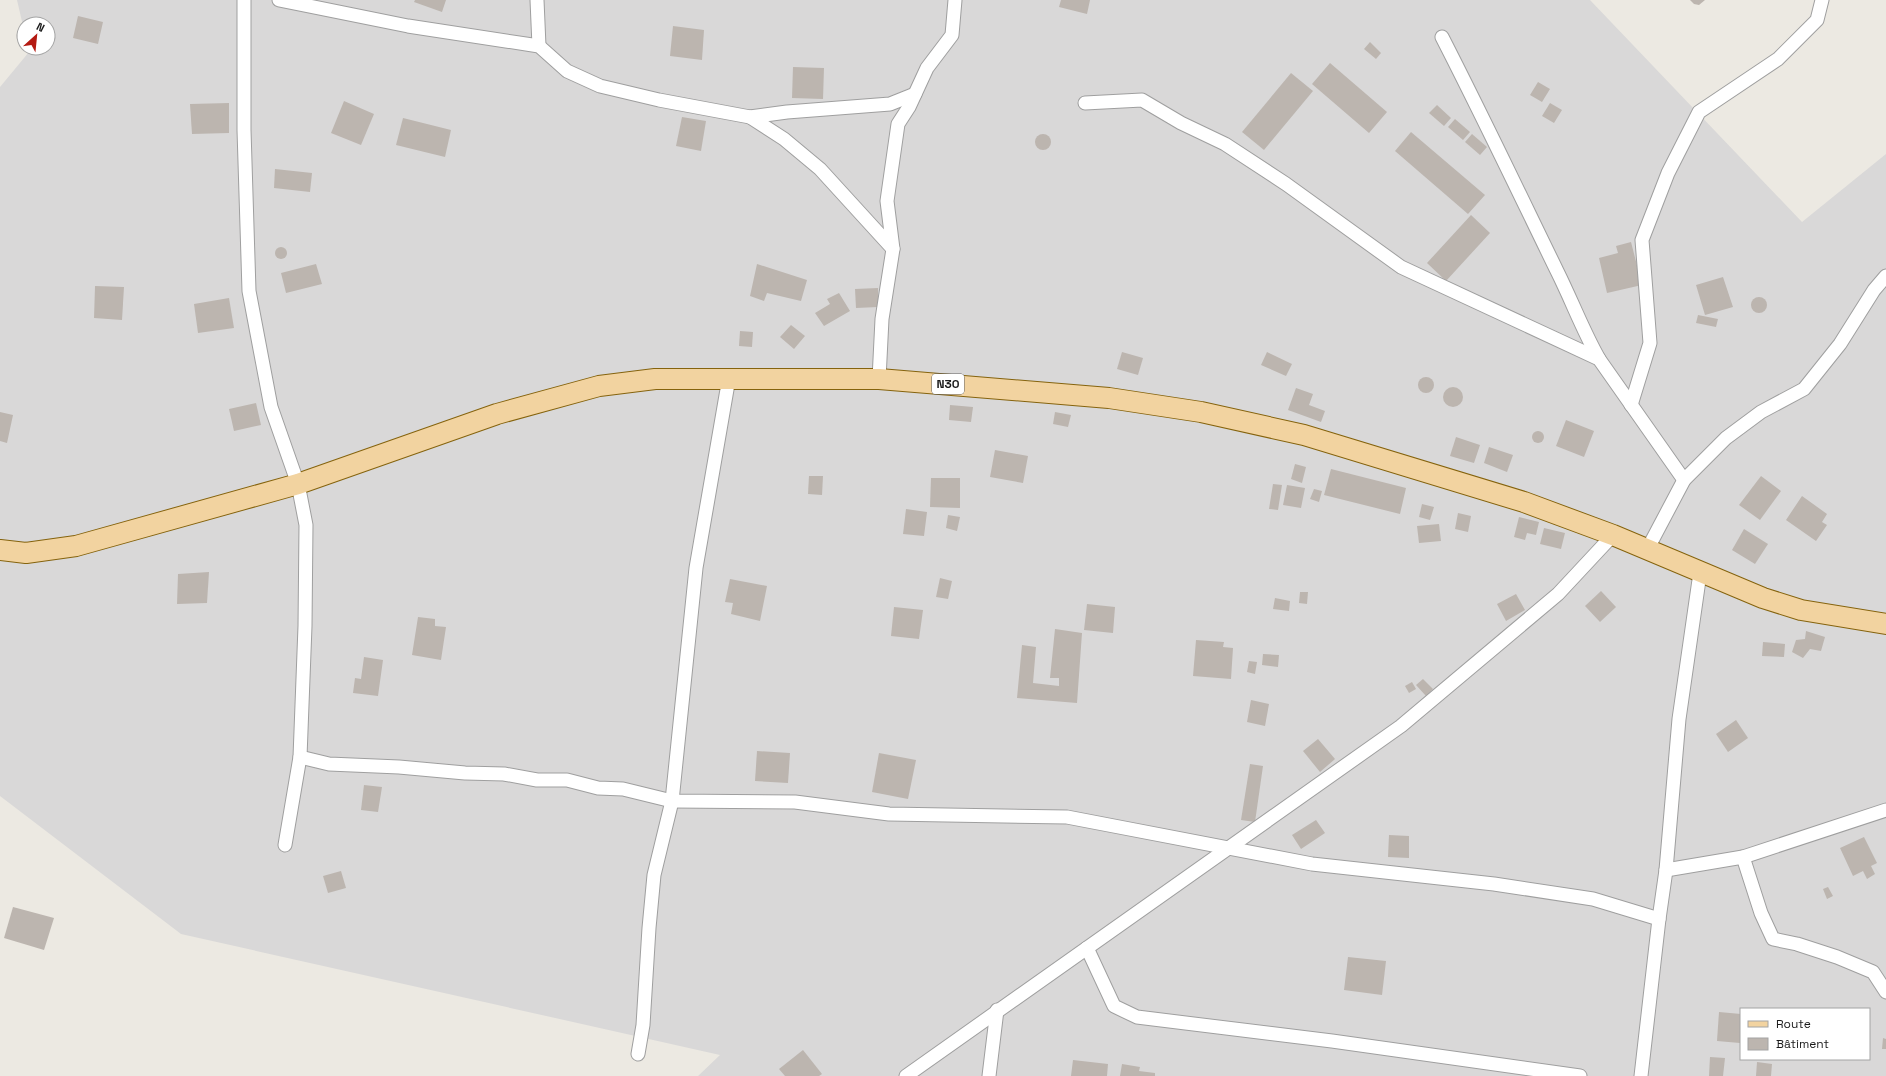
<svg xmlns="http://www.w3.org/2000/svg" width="1886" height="1076" viewBox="0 0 1886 1076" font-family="'Space Grotesk',sans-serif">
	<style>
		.residential { fill: #d9d8d8; fill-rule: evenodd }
		.building { fill: #bcb5af }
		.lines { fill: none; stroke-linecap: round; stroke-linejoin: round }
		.street-casing { stroke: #9f9f9f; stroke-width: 15 }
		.primary-casing { stroke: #85630d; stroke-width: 22 }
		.street { stroke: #fff; stroke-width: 13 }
		.primary { stroke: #f2d3a0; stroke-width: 20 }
		.labels { text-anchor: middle; stroke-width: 4; stroke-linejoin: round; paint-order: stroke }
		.shield { fill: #fff; stroke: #5f5f5f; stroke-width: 1 }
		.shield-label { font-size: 12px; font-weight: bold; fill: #1b1b1b }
	</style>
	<rect width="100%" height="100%" fill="#ece9e2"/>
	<path class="residential" d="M17,0H1590L1802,222L1886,154V1076H698L720,1055L181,934L0,796V87L29,52L28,48H48V24H24V30ZM1741,1009H1869V1059H1741Z"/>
	<g class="building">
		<polygon points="415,0 446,0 442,12 414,2"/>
		<polygon points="1061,0 1090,0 1087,14 1059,7"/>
		<polygon points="1690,0 1705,0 1699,5 1694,4"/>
		<polygon points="78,16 103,22 98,44 73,38"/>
		<polygon points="673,26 704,30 702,60 670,56"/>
		<polygon points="1370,42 1381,53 1376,59 1364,49"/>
		<polygon points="1330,63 1387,112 1369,133 1312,84"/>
		<polygon points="793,67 824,68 823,99 792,98"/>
		<polygon points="1291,73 1313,91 1264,150 1242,132"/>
		<polygon points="1538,82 1550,89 1542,102 1530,95"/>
		<polygon points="344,101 374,114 361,145 331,133"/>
		<polygon points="229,103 229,133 192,134 190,104"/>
		<polygon points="1550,103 1562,110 1554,123 1542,116"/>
		<polygon points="1437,105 1451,118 1444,126 1429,113"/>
		<polygon points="682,117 706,121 701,151 676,146"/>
		<polygon points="403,118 451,130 445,157 396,145"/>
		<polygon points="1455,119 1470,132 1463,140 1448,127"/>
		<polygon points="1411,132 1485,195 1468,214 1395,151"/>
		<polygon points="1472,134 1487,147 1480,155 1465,142"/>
		<circle cx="1043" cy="142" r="8"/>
		<polygon points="275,169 312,173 310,192 274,188"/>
		<polygon points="1471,215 1490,233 1446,281 1427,263"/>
		<polygon points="1631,242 1642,285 1607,293 1599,258 1618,253 1616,246"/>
		<circle cx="281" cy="253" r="6"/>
		<polygon points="316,264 322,284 286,293 281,273"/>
		<polygon points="757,264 807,280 801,301 767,293 764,301 750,296"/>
		<polygon points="1723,277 1733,307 1705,315 1696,285"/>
		<polygon points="95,286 124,287 122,320 94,318"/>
		<polygon points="878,288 878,307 856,308 855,289"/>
		<polygon points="839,293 850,311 824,326 815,313 830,304 827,299"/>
		<circle cx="1759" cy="305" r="8"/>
		<polygon points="229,298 234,328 198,333 194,304"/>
		<polygon points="1698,315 1718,319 1716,327 1696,323"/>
		<polygon points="791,325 805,336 794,349 780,337"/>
		<polygon points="740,331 753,332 752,347 739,346"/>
		<polygon points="1122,352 1143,358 1138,375 1117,369"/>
		<polygon points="1267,352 1292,364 1286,376 1261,365"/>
		<circle cx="1426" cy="385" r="8"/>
		<circle cx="1453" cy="397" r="10"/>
		<polygon points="1296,388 1313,394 1309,405 1325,411 1321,422 1288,410"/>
		<polygon points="256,403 261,425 234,431 229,409"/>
		<polygon points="950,405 973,407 971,422 949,420"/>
		<polygon points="0,412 13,415 7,443 0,441"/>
		<polygon points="1055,412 1071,415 1068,427 1053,424"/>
		<polygon points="1566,420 1594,431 1584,457 1556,446"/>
		<circle cx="1538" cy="437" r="6"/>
		<polygon points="1456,437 1480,445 1474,463 1450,456"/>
		<polygon points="1489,447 1513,455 1507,472 1484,463"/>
		<polygon points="995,450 1028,456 1023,483 990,477"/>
		<polygon points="1295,464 1306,467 1302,483 1291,479"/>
		<polygon points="1331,469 1406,488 1400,514 1324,495"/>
		<polygon points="809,476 823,476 822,495 808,494"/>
		<polygon points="1761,476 1781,491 1760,520 1739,505"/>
		<polygon points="931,478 960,478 960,508 930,507"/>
		<polygon points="1273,484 1282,485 1278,510 1269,509"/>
		<polygon points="1287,485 1305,488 1301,508 1283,505"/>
		<polygon points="1314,489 1322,491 1319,502 1310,499"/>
		<polygon points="1802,496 1827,514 1822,522 1827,525 1816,541 1786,520"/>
		<polygon points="1422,504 1434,507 1430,520 1419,517"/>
		<polygon points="906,509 927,512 924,536 903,534"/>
		<polygon points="1458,513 1471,516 1468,532 1455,529"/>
		<polygon points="948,515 960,517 957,531 946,528"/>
		<polygon points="1519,517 1539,522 1536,535 1527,533 1525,540 1514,537"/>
		<polygon points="1439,524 1441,541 1419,543 1417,526"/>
		<polygon points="1544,528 1565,533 1561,549 1540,544"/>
		<polygon points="1744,529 1768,544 1755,564 1732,550"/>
		<polygon points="209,572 207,603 177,604 178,574"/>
		<polygon points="940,578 952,581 948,599 936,597"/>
		<polygon points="730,579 767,586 760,621 731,614 733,603 725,602"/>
		<polygon points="1601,591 1616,607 1600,622 1585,606"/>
		<polygon points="1300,592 1308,592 1307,604 1299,603"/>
		<polygon points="1516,594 1525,610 1506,621 1497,604"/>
		<polygon points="1275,598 1290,601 1289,611 1273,609"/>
		<polygon points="1087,604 1115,607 1113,633 1084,630"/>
		<polygon points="894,607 923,610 919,639 891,636"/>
		<polygon points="418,617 435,619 435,626 446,627 441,660 412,655"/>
		<polygon points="1055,629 1082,633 1077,703 1017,698 1022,645 1036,647 1033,683 1059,686 1059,678 1050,678"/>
		<polygon points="1806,631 1825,637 1821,651 1810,649 1803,658 1792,652 1796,640 1805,639"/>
		<polygon points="1196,640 1224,642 1223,647 1233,648 1231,679 1193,676"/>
		<polygon points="1763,642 1785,644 1784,657 1762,656"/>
		<polygon points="1263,654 1279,655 1278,667 1262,665"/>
		<polygon points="364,657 383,660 378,696 353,693 355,678 361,679"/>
		<polygon points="1249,661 1257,662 1255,674 1247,672"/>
		<polygon points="1423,679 1433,689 1426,696 1416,685"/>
		<polygon points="1412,682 1416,689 1409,693 1405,686"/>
		<polygon points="1251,700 1269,704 1265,726 1247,722"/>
		<polygon points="1736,720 1748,738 1728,752 1716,734"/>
		<polygon points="1318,739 1335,759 1320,772 1303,751"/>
		<polygon points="757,751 790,753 788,783 755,781"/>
		<polygon points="879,753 916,760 908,799 872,792"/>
		<polygon points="1250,764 1263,766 1255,822 1241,820"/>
		<polygon points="364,785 382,787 378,812 361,810"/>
		<polygon points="1316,820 1325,833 1301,849 1292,835"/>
		<polygon points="1389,835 1409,836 1409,858 1388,857"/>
		<polygon points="1864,837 1877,863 1871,866 1875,874 1867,879 1863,871 1853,876 1840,848"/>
		<polygon points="341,871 346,888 328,893 323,876"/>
		<polygon points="1828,887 1833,896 1827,899 1823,889"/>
		<polygon points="13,907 54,918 44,950 4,938"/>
		<polygon points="1348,957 1386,961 1382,995 1344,990"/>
		<polygon points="1719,1012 1741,1014 1740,1043 1717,1041"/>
		<polygon points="1883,1038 1886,1039 1886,1049 1882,1049"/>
		<polygon points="803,1050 822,1074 819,1076 785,1076 779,1069"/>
		<polygon points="1710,1057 1725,1058 1723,1076 1709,1076"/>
		<polygon points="1073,1060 1108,1064 1107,1076 1071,1076"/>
		<polygon points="1757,1062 1772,1064 1771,1076 1756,1076"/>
		<polygon points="1122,1064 1140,1067 1139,1071 1155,1073 1155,1076 1120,1076"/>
	</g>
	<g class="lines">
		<g class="street-casing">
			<g id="street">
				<polyline points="244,0 244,130 249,291 271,407 298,484 306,525 305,626 300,757 285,845"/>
				<polyline points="279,0 408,26 539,46 567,71 600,86 659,100 750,117 787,112 890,104 915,94"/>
				<polyline points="537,0 539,46"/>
				<path d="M1442,37C1482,115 1519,193 1557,271C1572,301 1583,331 1599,359"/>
				<polyline points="1085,103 1142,100 1181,123 1225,144 1286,184 1401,267 1599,359 1684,480"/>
				<polyline points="750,117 784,139 820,169 893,249"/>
				<polyline points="879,379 882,319 893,249 887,201 898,124 909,107 927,68 952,35 955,0"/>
				<polyline points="1631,405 1650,343 1642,240 1668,173 1699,112 1778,59 1817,20 1822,0"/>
				<polyline points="1647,550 1684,480 1726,438 1761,412 1804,389 1840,344 1874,290 1886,276"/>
				<polyline points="300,757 329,764 399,767 465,773 504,774 537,780 567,780 598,788 623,789 672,801 795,802 889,814 1067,817 1312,864 1494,884 1593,899 1659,919"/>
				<polyline points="1743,857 1761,913 1773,939 1797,944 1837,957 1873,972 1886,992"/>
				<polyline points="1666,870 1743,857 1886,810"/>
				<polyline points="1087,948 1114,1006 1137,1017 1332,1041 1580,1076"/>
				<polyline points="638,1054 643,1025 649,928 654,875 672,801 696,568 729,378"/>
				<polyline points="906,1076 1401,726 1558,594 1613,535"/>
				<polyline points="989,1076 997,1010"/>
				<polyline points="1641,1076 1659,919 1666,870 1679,719 1700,573"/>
			</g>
		</g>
		<g class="primary-casing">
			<polyline id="primary" points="0,550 26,553 76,546 298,484 497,414 599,386 655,379 879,379 1109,398 1201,412 1304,435 1524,502 1613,535 1763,598 1801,610 1886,624"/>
		</g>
		<use href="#street" class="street"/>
		<use href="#primary" class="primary"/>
	</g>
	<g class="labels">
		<rect class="shield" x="932" y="374" width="32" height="20" rx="3"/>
		<g class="shield-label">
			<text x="948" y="388">N30</text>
		</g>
	</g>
	<rect x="1740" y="1008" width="130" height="52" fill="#ffffff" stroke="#a4a4a4"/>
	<rect x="1748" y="1021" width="20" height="6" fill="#f2d3a0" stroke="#a4a4a4"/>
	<text x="1776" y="1028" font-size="12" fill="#1b1b1b">Route</text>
	<rect x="1748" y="1038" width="20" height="12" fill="#bcb5af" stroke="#a4a4a4"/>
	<text x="1776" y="1048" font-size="12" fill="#1b1b1b">Bâtiment</text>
	<g transform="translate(36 36) rotate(27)"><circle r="19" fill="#ffffff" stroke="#a4a4a4"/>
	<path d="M0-3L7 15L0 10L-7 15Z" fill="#b41a12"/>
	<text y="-6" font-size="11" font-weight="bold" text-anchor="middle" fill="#1b1b1b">N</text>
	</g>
</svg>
